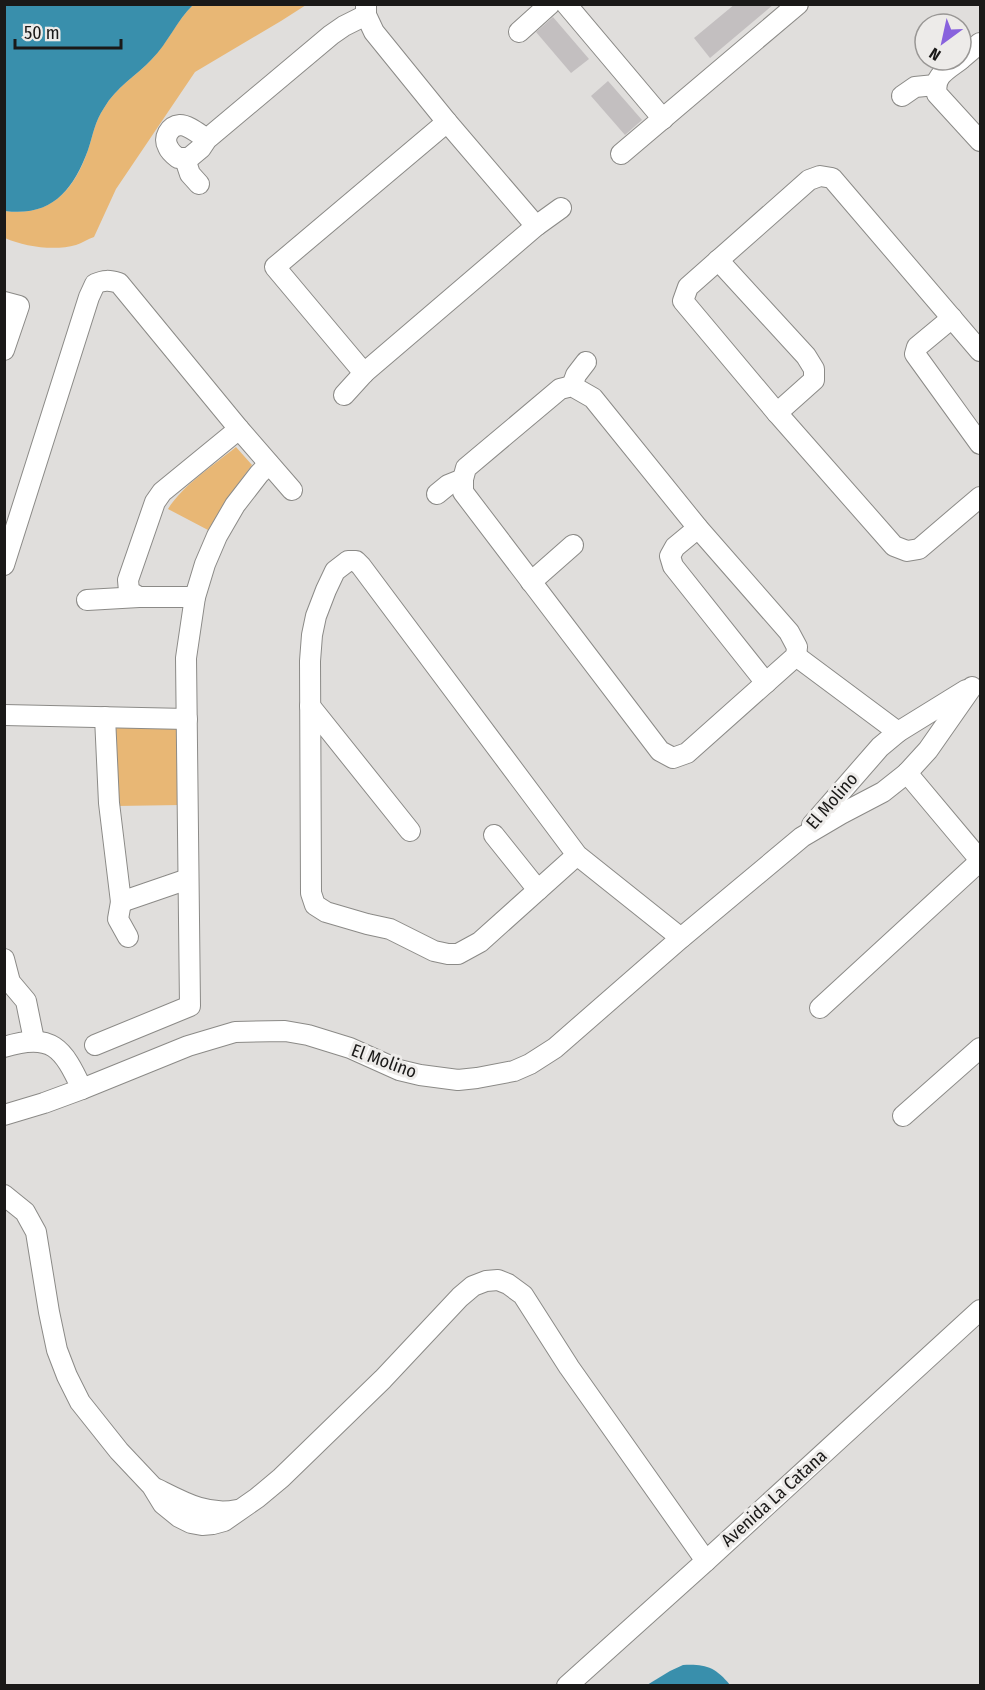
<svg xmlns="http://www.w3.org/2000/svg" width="985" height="1690" viewBox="0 0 985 1690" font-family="'Fira Sans Condensed',sans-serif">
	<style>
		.green { fill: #e8b775 }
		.water { fill: #398fac }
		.building { fill: #c3bfc0 }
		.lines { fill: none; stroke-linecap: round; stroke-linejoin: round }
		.minor-casing { stroke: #8b8a87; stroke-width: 22 }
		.minor { stroke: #fff; stroke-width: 20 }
		.labels { text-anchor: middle; stroke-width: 6; stroke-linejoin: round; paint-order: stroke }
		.street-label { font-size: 18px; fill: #1a1918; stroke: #edebe9 }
	</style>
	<rect width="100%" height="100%" fill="#e0dedc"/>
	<g class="green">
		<path d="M193,5H306L281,21L195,72L116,189L94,237C88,239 82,243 76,245C55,251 25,247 5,238V211C50,217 74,191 88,150C93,135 95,121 104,108C116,87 136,76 152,59C168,42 177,20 193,5Z"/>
		<path d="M236,447L252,465L231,493L208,530L168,509C183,485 214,465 236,447Z"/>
		<polygon points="179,724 181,805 117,806 115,730 120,725"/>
	</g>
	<g class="water">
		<path d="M5,4L193,5C177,20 168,43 152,59C136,76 116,87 104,108C95,121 93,135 88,150C73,191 51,217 5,211Z"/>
		<path d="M683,1665C706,1664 715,1667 730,1685H647L670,1671Z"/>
	</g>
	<g class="building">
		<polygon points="735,4 774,4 710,58 694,38"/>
		<polygon points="553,17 589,59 571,73 536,32"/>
		<polygon points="608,81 642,120 625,135 591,96"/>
	</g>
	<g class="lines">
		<g class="minor-casing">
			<g id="minor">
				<polyline points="566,4 663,119"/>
				<polyline points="366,5 366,15 374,32 447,122 536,226"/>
				<polyline points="519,32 550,4"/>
				<polyline points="961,59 980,43"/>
				<path d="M960,60C947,70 933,76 937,94L980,141"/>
				<polyline points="902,96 915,87 935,85"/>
				<path d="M207,139C200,135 189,125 180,125C169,126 163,138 168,147C170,152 174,155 178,158H189L201,148L207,139L331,35L344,26L366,15"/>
				<polyline points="621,154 798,4"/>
				<polyline points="185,159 190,174 199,184"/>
				<polyline points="718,260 806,356 814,369 814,380 777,413"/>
				<polyline points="4,302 19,306 4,350"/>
				<polyline points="952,318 917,347 915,354 980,444"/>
				<polyline points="980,351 832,178 820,176 809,180 688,287 683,301 777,413 894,546 907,551 919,549 980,497"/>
				<polyline points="364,373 275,267 447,122"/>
				<polygon points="572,386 593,398 698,528 789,632 797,647 796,656 687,753 673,758 660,751 463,492 463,479 466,468 560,389"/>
				<polyline points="572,386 576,375 586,362"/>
				<polyline points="344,395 364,373 536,226 561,208"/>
				<polyline points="437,494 448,485 463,479"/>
				<polyline points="698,528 675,547 670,556 673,566 766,683"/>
				<path d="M4,565L89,297L95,284C104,280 109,280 119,283L239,429L292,490"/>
				<polyline points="531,582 573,545"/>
				<polyline points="195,597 139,597 129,591 128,580 155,502 162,492 239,429"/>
				<polyline points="87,600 139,597"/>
				<polyline points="796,656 898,732"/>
				<polyline points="310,706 410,831"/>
				<polyline points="4,715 187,719"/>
				<polyline points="105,717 109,803 121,902 188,879"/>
				<polyline points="907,773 980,860"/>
				<polyline points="812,825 880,747 898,732 966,690"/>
				<polyline points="494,835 538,890"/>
				<polyline points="577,855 480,942 458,954 448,954 434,951 390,929 367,924 326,912 315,905 311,893 310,661 312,635 316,616 326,590 335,571 348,561 356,561 361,566 577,855 681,938"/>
				<polyline points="121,902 118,919 128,937"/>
				<polyline points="4,959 10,982 26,1001 34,1040"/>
				<polyline points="820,1008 980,861"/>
				<polyline points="95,1045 190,1006 186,658 195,597 205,564 217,536 235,505 259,474 269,464"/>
				<path d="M4,1047C52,1032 63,1048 82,1089"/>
				<polyline points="4,1115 44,1103 82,1089 188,1046 235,1032 285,1031 308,1035 350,1048 399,1070 420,1075 458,1080 477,1078 514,1071 530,1064 555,1048 681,938 802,837 841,814 883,792 907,773 928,750 972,687"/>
				<polyline points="903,1116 980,1048"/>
				<polyline points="4,1195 25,1212 36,1232 49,1312 57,1350 67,1376 80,1402 119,1451 152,1486 163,1504 179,1517 191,1523 202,1525 213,1524 224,1521 257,1498 281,1478 383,1379 460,1297 473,1286 486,1281 498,1280 508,1284 523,1295 569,1367 706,1561"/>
				<path d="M157,1489C183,1502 207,1516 237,1510"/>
				<polyline points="567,1686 706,1561 980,1310"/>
			</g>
		</g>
		<use href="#minor" class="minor"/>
	</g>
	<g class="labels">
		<g class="street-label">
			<text transform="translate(832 801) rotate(-49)" y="6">El Molino</text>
			<text transform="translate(384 1061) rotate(20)" y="6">El Molino</text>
			<text transform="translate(774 1498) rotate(-42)" y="6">Avenida La Catana</text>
		</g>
	</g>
	<rect width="985" height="1690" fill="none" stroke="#1a1918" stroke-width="12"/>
	<g transform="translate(943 42) rotate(213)"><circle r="28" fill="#edebe9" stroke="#999795" stroke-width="1.5"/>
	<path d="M0-4.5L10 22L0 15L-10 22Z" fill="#8862dd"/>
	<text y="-9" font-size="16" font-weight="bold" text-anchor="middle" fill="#1a1918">N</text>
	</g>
	<path d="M15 39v9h106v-9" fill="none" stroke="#1a1918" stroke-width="3"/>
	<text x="24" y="39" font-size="18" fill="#1a1918" stroke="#edebe9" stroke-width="4.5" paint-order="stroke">50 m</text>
</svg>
